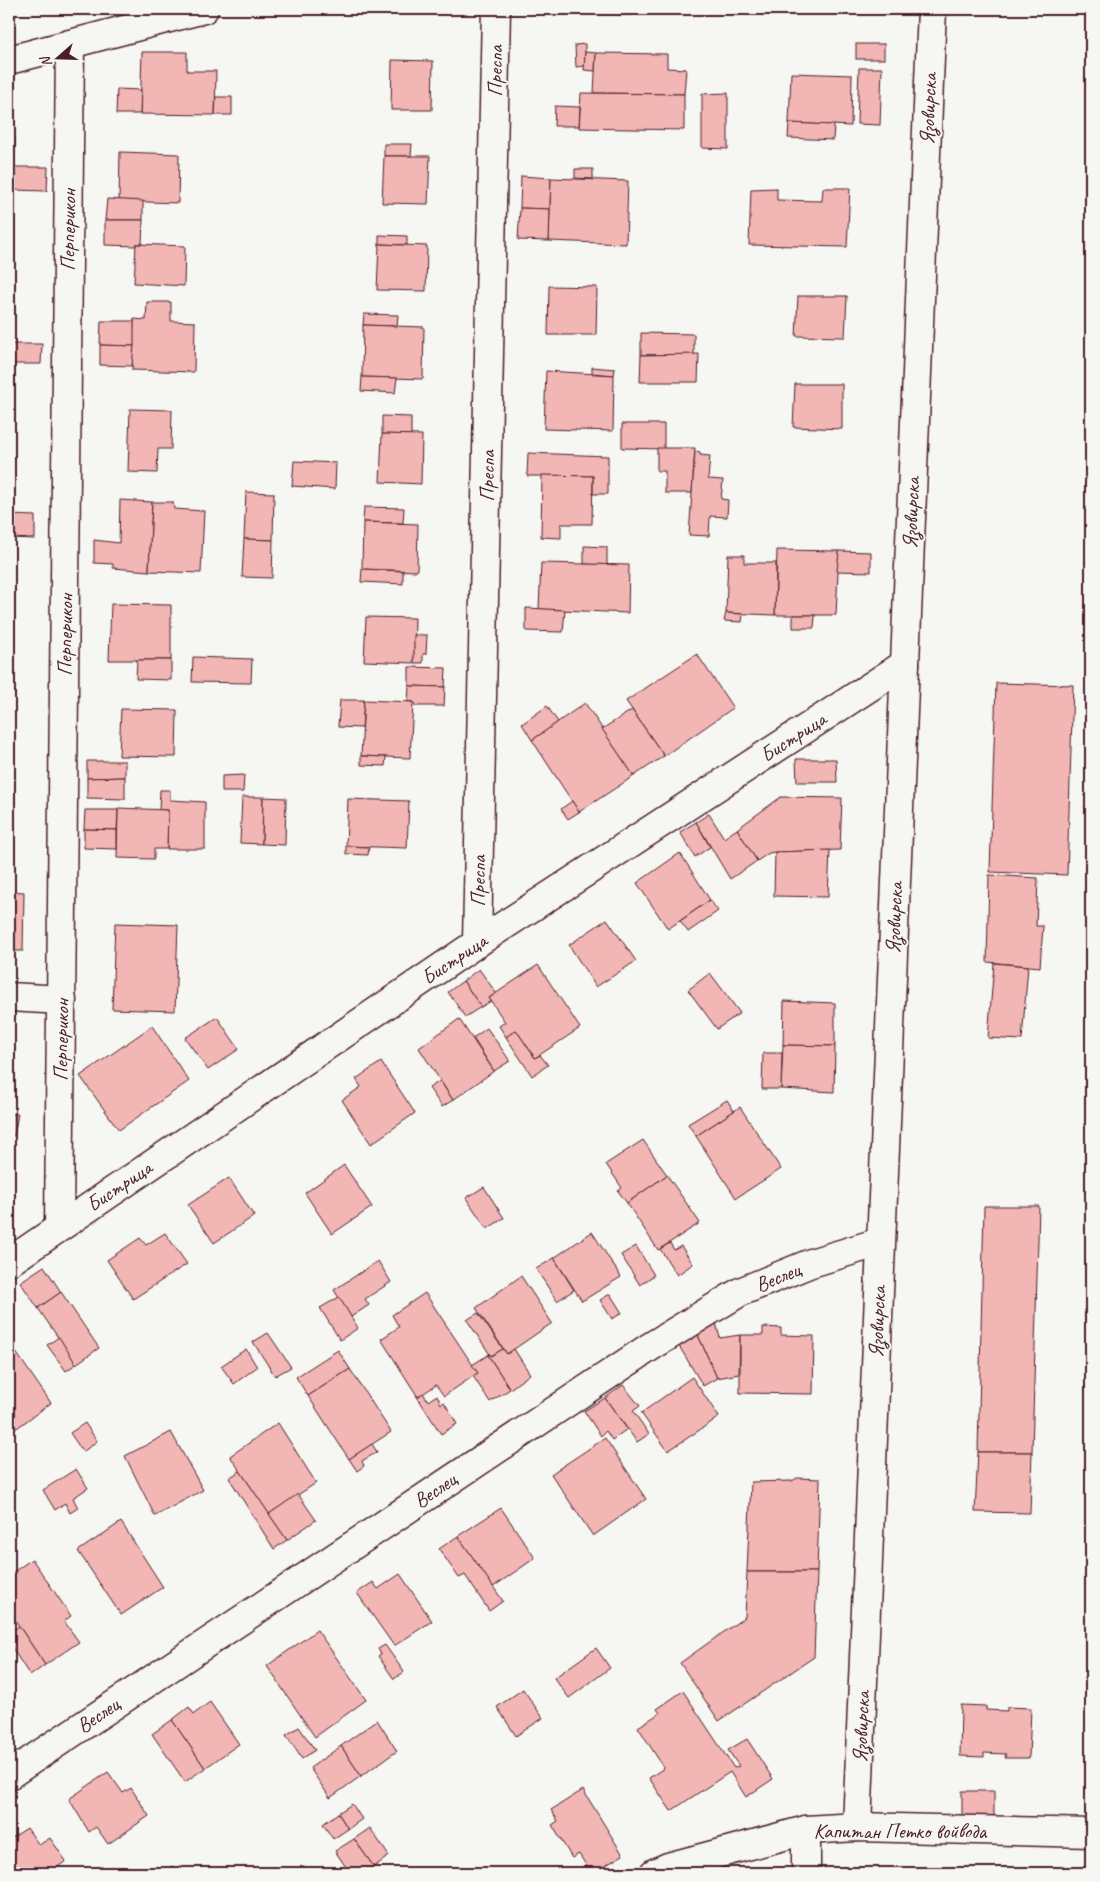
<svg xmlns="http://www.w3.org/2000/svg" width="1100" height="1882" viewBox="0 0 1100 1882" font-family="Caveat,sans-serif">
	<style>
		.building { fill: #f2b6b4; stroke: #4a1f2b }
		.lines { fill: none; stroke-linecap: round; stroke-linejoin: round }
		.minor-casing { stroke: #4a1f2b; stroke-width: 31 }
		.minor { stroke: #f6f6f2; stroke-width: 28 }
		.labels { text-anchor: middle; stroke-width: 4; stroke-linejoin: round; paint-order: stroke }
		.street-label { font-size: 21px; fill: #4a1f2b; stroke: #f6f6f2 }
	</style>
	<rect width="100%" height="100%" fill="#f6f6f2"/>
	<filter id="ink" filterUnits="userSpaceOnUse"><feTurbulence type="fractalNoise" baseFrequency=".02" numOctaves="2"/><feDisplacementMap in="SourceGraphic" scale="10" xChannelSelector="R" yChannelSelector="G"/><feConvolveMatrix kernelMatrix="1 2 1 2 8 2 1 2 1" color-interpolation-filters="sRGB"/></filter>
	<g filter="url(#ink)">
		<g class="building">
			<polygon points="557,9 631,9 631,15 557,13"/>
			<polygon points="804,9 829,9 829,13 804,11"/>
			<polygon points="1049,9 1091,9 1091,13 1049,11"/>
			<polygon points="585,44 585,66 576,67 575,45"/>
			<rect x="856" y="44" width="28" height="15"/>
			<polygon points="142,52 187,52 187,71 216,71 215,115 140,114"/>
			<polygon points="585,52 596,53 595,71 584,70"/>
			<polygon points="596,53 667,54 667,68 686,69 684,94 594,93"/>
			<polygon points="392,60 433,61 432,110 391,110"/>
			<polygon points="859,68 882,68 880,125 857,124"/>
			<polygon points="791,73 852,75 851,126 789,123"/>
			<polygon points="117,89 141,90 140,114 116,114"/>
			<polygon points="581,93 684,94 684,130 579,128"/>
			<polygon points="728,93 728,149 702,148 702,94"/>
			<polygon points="216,97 232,97 232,115 215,115"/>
			<polygon points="555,106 580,107 579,126 554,126"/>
			<polygon points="789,123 834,125 833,140 788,138"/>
			<polygon points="9,136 15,136 14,167 9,167"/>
			<polygon points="384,144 412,144 411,156 384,156"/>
			<polygon points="120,152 179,154 178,203 119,201"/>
			<polygon points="384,156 430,156 428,204 382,203"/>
			<polygon points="9,167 14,167 13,196 9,196"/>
			<polygon points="14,167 48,167 47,191 13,190"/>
			<polygon points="575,169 593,169 593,179 575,178"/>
			<polygon points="521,176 551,178 550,209 520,208"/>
			<polygon points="551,178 628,181 626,244 549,241"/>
			<polygon points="777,188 777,200 822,201 823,188 850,188 847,247 749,245 751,189"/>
			<polygon points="107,199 143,201 143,220 105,220"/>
			<polygon points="520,208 550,209 549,241 518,240"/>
			<polygon points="105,220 143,220 142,244 136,244 136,246 105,245"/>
			<polygon points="379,235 407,236 407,245 379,244"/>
			<polygon points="136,244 185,246 184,286 134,283"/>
			<polygon points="379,244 427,246 426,291 377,290"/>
			<polygon points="9,260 11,261 11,293 9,293"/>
			<polygon points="549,286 597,287 596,335 548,335"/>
			<polygon points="9,293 11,293 10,321 9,321"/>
			<polygon points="798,296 847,296 845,337 796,336"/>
			<polygon points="147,302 171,302 171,321 195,322 194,372 132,370 134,319 146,320"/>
			<polygon points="364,314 398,315 397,326 363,325"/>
			<polygon points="101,321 134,321 134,346 100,345"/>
			<polygon points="363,325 424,327 423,379 362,377"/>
			<polygon points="641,333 694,334 694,355 641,355"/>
			<polygon points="9,344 42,344 41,364 9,364"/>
			<polygon points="100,345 134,346 132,366 100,365"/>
			<polygon points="699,354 698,382 640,382 641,355"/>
			<polygon points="592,367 615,369 614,375 592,373"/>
			<polygon points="546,371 614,375 613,431 544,429"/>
			<polygon points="362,377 397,378 395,393 361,391"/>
			<polygon points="795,384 842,384 842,429 793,427"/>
			<polygon points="130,409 172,410 171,449 158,449 157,473 128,472"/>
			<polygon points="382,416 411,417 411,435 382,434"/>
			<polygon points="622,424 664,424 664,449 622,448"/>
			<polygon points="382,434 422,435 421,484 380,482"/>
			<polygon points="657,448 695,448 692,493 665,493 665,471 657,471"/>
			<polygon points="695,451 700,452 700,455 710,456 708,479 723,480 721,499 728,500 727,517 710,516 709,536 689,535"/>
			<polygon points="528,453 608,456 608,494 593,494 593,476 527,476"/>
			<polygon points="294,461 336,463 335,489 292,486"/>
			<polygon points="542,475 593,476 592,524 561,524 561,538 541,537"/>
			<polygon points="246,492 274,493 273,540 244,539"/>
			<polygon points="120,500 152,502 149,571 113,568 113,564 94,563 94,540 119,543"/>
			<polygon points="152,502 173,502 174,509 204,511 201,573 149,571"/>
			<polygon points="364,507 404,508 403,523 363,522"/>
			<polygon points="9,515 35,516 35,539 9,538"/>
			<polygon points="363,522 418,524 417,571 362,569"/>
			<polygon points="244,539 273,540 272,578 242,577"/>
			<polygon points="584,546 607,547 607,565 584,564"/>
			<polygon points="777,550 839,551 836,615 775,615"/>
			<polygon points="839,551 871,552 871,572 837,571"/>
			<polygon points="728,555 744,555 744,563 776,563 775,615 726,613"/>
			<polygon points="541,563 629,565 628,613 539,609"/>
			<polygon points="362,569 403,571 403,584 361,582"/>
			<polygon points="111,604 171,605 171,660 109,660"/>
			<polygon points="526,608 565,610 563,632 526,631"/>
			<polygon points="726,613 743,614 742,622 724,621"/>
			<polygon points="793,615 815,615 814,628 793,628"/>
			<polygon points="366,617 415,618 414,663 364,661"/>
			<polygon points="414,635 427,635 426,654 423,654 423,663 414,663"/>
			<polygon points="697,654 733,708 664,756 626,701"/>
			<polygon points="193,657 252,659 251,683 192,682"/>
			<polygon points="137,660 171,660 171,680 136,679"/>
			<polygon points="409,667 446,668 445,687 409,686"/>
			<polygon points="996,683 1073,685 1067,875 990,872"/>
			<polygon points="409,686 445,687 444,706 415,706 414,702 408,702"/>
			<polygon points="340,700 364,700 362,728 338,727"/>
			<polygon points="364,700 413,702 410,758 361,756"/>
			<polygon points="585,703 634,776 579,812 532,740"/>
			<polygon points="547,706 558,722 532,740 522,724"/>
			<polygon points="121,709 177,710 176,757 119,756"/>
			<polygon points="632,710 664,756 634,776 602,729"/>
			<polygon points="361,756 386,757 385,766 361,765"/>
			<polygon points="796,759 836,759 837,782 797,782"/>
			<polygon points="87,761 125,761 125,777 87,778"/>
			<polygon points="244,775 243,792 222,792 222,776"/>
			<polygon points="125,777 125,799 87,798 87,778"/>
			<polygon points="160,790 170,790 170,800 205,802 205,849 167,849 168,810 159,810"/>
			<polygon points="242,797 263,797 262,844 240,843"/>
			<polygon points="263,797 286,798 285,845 262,844"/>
			<polygon points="781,797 842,798 840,850 775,852 769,853 757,861 737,829"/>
			<polygon points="348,799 409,801 407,848 346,846"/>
			<polygon points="572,801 579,812 568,819 561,809"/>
			<polygon points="118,808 168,810 167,849 154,849 154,859 117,858"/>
			<polygon points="85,810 118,810 117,830 84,829"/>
			<polygon points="709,814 724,838 737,829 757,861 730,879 696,822"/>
			<polygon points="696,822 710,847 695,857 680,832"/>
			<polygon points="84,829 117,830 117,849 84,848"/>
			<polygon points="346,846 369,847 368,855 346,854"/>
			<polygon points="830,850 828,897 774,896 775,852"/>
			<polygon points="680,853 710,900 668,929 637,883"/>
			<polygon points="989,875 1038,878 1036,926 1043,926 1040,967 987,962"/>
			<polygon points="9,891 24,892 23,951 9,951"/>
			<polygon points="710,900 718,911 688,932 680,921"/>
			<polygon points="607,919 636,961 596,987 569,945"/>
			<polygon points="115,923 178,925 175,1011 112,1009"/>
			<polygon points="994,963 1028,966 1022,1040 988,1038"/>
			<polygon points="538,965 580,1028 535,1058 516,1030 506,1037 499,1026 505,1022 489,998"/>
			<polygon points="479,969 496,993 489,998 491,1001 481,1007 463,981"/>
			<polygon points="710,973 740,1013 717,1029 688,990"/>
			<polygon points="463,981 481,1007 465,1017 448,992"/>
			<polygon points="784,1001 835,1003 835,1046 783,1045"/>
			<polygon points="217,1017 239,1049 208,1070 185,1038"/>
			<polygon points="459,1019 494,1071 453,1100 419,1048"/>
			<polygon points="152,1026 189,1081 119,1130 80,1076"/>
			<polygon points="487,1028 510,1061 494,1071 473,1038"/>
			<polygon points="516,1030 535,1058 540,1055 548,1065 532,1076 506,1037"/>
			<polygon points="783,1045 835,1046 834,1092 781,1089"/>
			<polygon points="763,1053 782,1053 781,1089 762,1089"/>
			<polygon points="381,1062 415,1113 371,1144 342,1100 361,1087 356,1079"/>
			<polygon points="440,1081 453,1100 442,1107 429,1088"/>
			<polygon points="727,1100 734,1111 696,1136 688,1124"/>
			<polygon points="740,1107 781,1169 736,1198 696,1136"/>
			<polygon points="9,1114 18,1114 14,1136 9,1136"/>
			<polygon points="643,1140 667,1175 627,1203 618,1191 622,1188 606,1164"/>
			<polygon points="344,1165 372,1207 332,1234 305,1193"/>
			<polygon points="667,1175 700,1223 658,1250 627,1203"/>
			<polygon points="229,1178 254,1216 214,1243 188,1205"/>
			<polygon points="484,1187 504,1218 487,1229 466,1198"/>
			<polygon points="984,1206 1039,1206 1032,1452 978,1452"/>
			<polygon points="592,1232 621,1277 582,1301 554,1258"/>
			<polygon points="165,1233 187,1264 133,1299 107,1260 140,1238 146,1245"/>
			<polygon points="670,1243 674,1250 681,1246 693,1264 677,1275 660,1249"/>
			<polygon points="636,1246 654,1275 640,1285 621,1255"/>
			<polygon points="554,1258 574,1290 557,1301 536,1269"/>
			<polygon points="378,1261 391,1282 365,1299 369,1305 351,1317 334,1290"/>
			<polygon points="44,1266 61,1292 38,1308 20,1282"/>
			<polygon points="521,1276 552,1323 507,1354 476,1308"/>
			<polygon points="61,1292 99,1348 76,1364 38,1308"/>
			<polygon points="425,1293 478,1373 444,1396 436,1385 418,1397 381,1339 399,1327 392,1315"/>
			<polygon points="610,1294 622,1313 612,1319 600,1300"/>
			<polygon points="339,1297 358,1328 340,1340 320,1308"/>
			<polygon points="478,1313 503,1349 491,1356 467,1320"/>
			<polygon points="716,1323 720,1338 740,1335 739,1374 717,1378 697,1333"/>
			<polygon points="763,1327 781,1328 781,1335 814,1336 813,1394 740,1393 740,1335 763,1335"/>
			<polygon points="268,1333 291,1367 275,1376 253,1342"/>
			<polygon points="697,1333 717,1378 703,1386 679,1346"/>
			<polygon points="59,1337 76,1364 66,1371 47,1345"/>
			<polygon points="9,1342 51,1403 10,1433 9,1431"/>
			<polygon points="246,1349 257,1367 234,1384 221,1366"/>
			<polygon points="503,1349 507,1354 514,1349 530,1374 510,1389 488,1355 489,1354 491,1356"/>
			<polygon points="338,1350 350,1369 308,1396 296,1377"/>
			<polygon points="488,1355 510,1389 490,1402 473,1376 478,1373 472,1365"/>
			<polygon points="350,1369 391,1432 349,1459 308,1396"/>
			<polygon points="692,1377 719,1417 668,1451 641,1413"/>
			<polygon points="623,1385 640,1406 633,1411 649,1434 637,1442 605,1398"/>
			<polygon points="423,1393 428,1401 437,1395 441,1404 444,1402 457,1424 441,1434 416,1395 418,1397"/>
			<polygon points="605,1398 627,1429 612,1440 606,1431 601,1436 584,1411"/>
			<polygon points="85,1423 97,1441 83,1452 70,1433"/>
			<polygon points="278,1423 316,1483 269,1514 230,1456"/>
			<polygon points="171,1432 203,1490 155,1516 125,1456"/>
			<polygon points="605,1438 646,1499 593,1536 551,1474"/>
			<polygon points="372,1444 377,1452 362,1461 364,1466 357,1471 349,1459"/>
			<polygon points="978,1452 1032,1452 1030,1513 975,1512"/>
			<polygon points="76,1469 88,1488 73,1498 78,1508 70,1513 65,1503 55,1510 43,1490"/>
			<polygon points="240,1471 287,1540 274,1549 229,1478"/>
			<polygon points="797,1478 820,1479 817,1572 747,1572 751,1482 792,1481"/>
			<polygon points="298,1494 316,1520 287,1540 269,1514"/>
			<polygon points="501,1508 535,1558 493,1587 458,1536"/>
			<polygon points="121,1522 163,1587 121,1615 78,1551"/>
			<polygon points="458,1536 503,1601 489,1611 465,1575 459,1578 439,1549"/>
			<polygon points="32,1559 71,1616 64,1621 79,1642 45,1665 9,1611 9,1575"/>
			<polygon points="747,1572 817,1572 814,1657 719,1721 680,1663 745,1617"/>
			<polygon points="400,1574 432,1621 394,1646 357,1593 373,1582 378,1589"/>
			<polygon points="19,1626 45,1665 30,1676 9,1643 9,1633"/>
			<polygon points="317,1630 366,1700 315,1737 267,1666"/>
			<polygon points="385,1645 404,1672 394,1679 378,1656 381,1654 378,1649"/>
			<polygon points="596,1648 610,1668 569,1698 554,1678"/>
			<polygon points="523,1689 543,1718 516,1736 497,1707"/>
			<polygon points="683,1691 734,1768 739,1766 728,1750 747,1739 773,1779 746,1797 730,1772 671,1811 649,1778 664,1768 638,1727 660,1713 657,1709"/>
			<polygon points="210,1702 239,1744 205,1768 172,1720 189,1707 194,1714"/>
			<polygon points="961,1705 986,1706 986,1710 1007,1711 1007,1707 1031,1708 1029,1758 1005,1758 1006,1754 984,1753 984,1757 960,1756"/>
			<polygon points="172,1720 205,1768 185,1782 152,1734"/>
			<polygon points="377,1720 397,1751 361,1776 341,1746"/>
			<polygon points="299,1727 315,1750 302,1759 286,1735"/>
			<polygon points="341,1746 361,1776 330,1798 310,1768"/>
			<polygon points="108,1772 123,1793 131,1788 149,1816 108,1844 96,1827 89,1832 69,1799"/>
			<polygon points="583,1790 623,1855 593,1873 591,1873 579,1854 572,1858 552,1825 558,1821 551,1810"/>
			<polygon points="962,1791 994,1791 994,1821 962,1820"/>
			<polygon points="352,1804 362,1819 348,1829 338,1813"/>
			<polygon points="338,1813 348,1829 333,1839 323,1824"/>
			<polygon points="27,1828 39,1845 50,1838 66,1861 55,1869 58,1873 9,1873 9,1840"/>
			<polygon points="370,1828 389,1856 374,1867 354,1839"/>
			<polygon points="354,1839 374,1867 364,1873 350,1873 335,1851"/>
			<polygon points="172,1866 177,1873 162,1873"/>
		</g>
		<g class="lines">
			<g class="minor-casing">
				<g id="minor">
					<polyline points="9,60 204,9"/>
					<polyline points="477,943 496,9"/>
					<polyline points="9,997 62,1000"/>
					<polyline points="59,1227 70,44"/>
					<polyline points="9,1262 477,943 905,664"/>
					<polyline points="9,1775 650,1347 740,1292 811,1263 880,1242"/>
					<polyline points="857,1827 932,9"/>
					<polyline points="654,1873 668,1867 806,1830 857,1827 1091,1833"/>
					<polyline points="806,1873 806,1830"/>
				</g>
			</g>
			<use href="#minor" class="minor"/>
		</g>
	</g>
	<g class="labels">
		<g class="street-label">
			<text transform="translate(495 71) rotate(-89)" y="7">Преспа</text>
			<text transform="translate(928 109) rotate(-88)" y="7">Язовирска</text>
			<text transform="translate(68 230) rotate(-89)" y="7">Перперикон</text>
			<text transform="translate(487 476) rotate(-89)" y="7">Преспа</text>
			<text transform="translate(911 513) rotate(-88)" y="7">Язовирска</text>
			<text transform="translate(65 635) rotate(-89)" y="7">Перперикон</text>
			<text transform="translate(793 737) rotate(-33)" y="7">Бистрица</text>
			<text transform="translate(478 881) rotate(-89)" y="7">Преспа</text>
			<text transform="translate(894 918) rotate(-88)" y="7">Язовирска</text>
			<text transform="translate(454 959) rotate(-34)" y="7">Бистрица</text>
			<text transform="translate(61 1040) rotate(-89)" y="7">Перперикон</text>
			<text transform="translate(119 1186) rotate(-34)" y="7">Бистрица</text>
			<text transform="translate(778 1277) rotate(-22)" y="7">Веслец</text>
			<text transform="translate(877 1322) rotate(-88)" y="7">Язовирска</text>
			<text transform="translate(435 1490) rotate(-34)" y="7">Веслец</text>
			<text transform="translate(98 1715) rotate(-34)" y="7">Веслец</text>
			<text transform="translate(861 1727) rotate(-88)" y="7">Язовирска</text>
			<text x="900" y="1838">Капитан Петко войвода</text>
		</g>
	</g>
	<rect width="1100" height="1882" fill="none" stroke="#f6f6f2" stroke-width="30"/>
	<rect x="15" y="15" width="1070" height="1852" fill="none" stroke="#4a1f2b" stroke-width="2" filter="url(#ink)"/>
	<g transform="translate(58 58) rotate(250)" stroke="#f6f6f2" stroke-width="4" paint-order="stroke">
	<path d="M0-4L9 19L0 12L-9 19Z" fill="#4a1f2b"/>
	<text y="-8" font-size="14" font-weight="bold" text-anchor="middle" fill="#4a1f2b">N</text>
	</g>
</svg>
